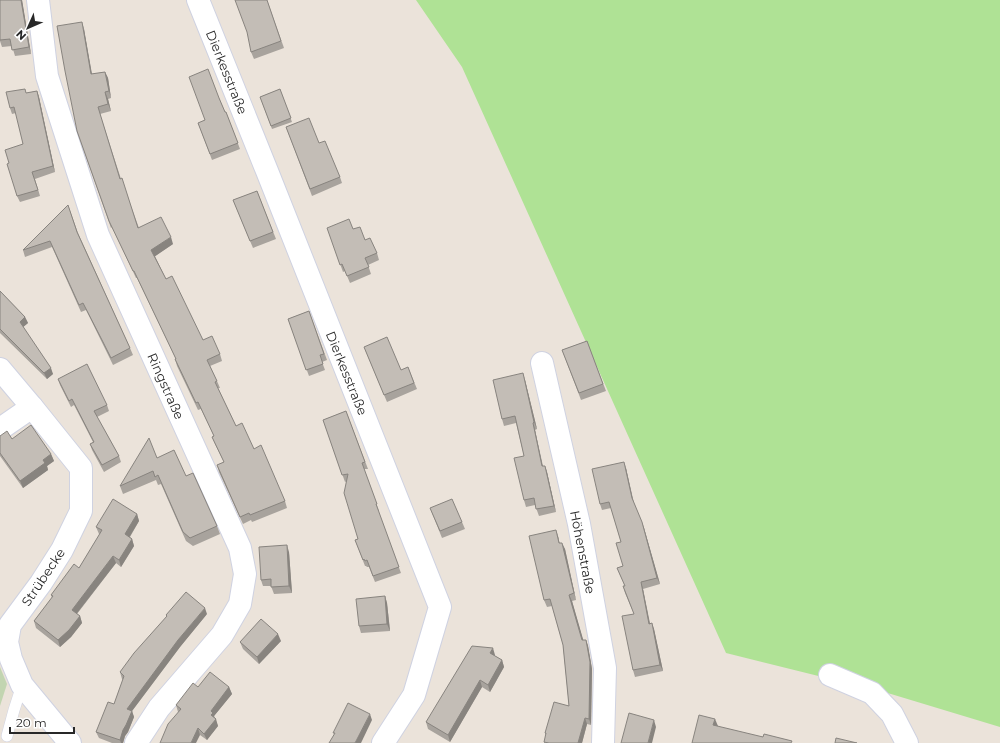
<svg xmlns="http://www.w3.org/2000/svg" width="1000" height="743" viewBox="0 0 1000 743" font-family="Montserrat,sans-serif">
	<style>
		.green { fill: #afe295 }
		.cemetery { fill: #c2d5b1 }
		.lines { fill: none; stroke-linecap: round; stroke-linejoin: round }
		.lane-casing { stroke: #cfd2e1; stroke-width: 12 }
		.street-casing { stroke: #cfd2e1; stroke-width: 24 }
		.lane { stroke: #fff; stroke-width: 11 }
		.street { stroke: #fff; stroke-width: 22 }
		.wall { fill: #a8a39d }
		.shaded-wall { fill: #88847f }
		.building { fill: #c3bdb6; stroke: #88847f }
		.labels { text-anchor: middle; stroke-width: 3; stroke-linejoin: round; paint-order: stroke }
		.street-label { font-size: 13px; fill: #282828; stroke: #fff }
	</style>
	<rect width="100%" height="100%" fill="#ebe3da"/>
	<polygon class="green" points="416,0 1000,0 1000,727 891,694 726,653 462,67"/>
	<polygon class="cemetery" points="0,667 7,684 0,706"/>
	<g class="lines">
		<g class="lane-casing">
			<polyline id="lane" points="7,736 14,710 22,685"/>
		</g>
		<g class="street-casing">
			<g id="street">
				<polyline points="38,0 47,76 98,235 240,548 245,574 240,604 222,635 159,708 136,743"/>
				<polyline points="198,0 267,171 440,607 414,695 383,743"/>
				<polyline points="542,363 579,524 605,668 603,743"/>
				<polyline points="0,369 32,407 0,429"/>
				<polyline points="32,407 81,468 81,511 62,550 41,583 10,625 7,642 11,659 22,685 70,743"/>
				<polyline points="830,675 872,693 892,714 907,743"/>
			</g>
		</g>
		<use href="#lane" class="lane"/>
		<use href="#street" class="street"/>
	</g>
	<g class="wall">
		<polygon points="0,0 22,0 31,54 15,56 12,46 2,47 0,41"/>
		<polygon points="267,0 284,48 254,59 251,52"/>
		<polygon points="84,29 92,74 105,72 108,78 111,98 108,99 111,111 100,114 121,179 139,228 173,244 155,256 166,279 203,340 220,354 222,361 210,366 217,381 220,388 218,388 236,426 254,449 285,501 287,508 252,522 251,520 243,524 219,472 217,465 224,462 215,444 212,437 214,436 201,409 198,410 177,366 175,359 176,359 137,278 136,278 112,227 111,228 77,131"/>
		<polygon points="280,89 292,122 272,129 260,97"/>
		<polygon points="37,91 39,97 55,172 35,179 40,196 20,202 17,196 9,163 23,144 16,113 12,114 10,108 26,93"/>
		<polygon points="219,98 225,112 226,112 240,149 212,160 198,123 205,120"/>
		<polygon points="286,127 319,143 340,177 342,183 312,196"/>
		<polygon points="257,191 276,239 253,248 233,200"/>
		<polygon points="68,205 78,233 130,348 133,355 113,365 86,310 81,312 52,247 25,257 23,250"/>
		<polygon points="327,228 353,229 365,240 377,253 379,260 368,265 371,274 350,283 345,271 343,272"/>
		<polygon points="0,291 25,317 28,323 23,327 53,374 47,379 0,333"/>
		<polygon points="309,311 327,360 322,362 325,370 309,376 288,319"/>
		<polygon points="587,341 606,391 581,400 562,350"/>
		<polygon points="364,347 401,370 408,367 417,389 387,402"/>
		<polygon points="58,379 107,405 109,411 97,417 119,456 121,462 104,472 92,450 90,444 93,442 74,405 71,407 60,385"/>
		<polygon points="525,380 537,429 535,430 543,466 545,466 547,472 556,512 539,516 535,505 526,507 524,500 524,456 516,423 504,426 502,419"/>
		<polygon points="346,411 368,469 364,469 379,511 378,511 401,573 375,582 369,567 367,567 366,566 365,566 355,540 358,539 347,481 345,482 323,420"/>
		<polygon points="0,436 12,439 51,454 54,461 47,466 48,470 23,488 0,456"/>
		<polygon points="157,458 186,476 217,526 220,534 193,546 186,541 161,484 158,485 156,480 123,494 120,486"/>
		<polygon points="626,468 634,503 644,528 660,584 643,589 650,623 654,629 663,671 635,677 633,670 634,614 625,593 623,586 625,586 617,568 623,566 621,542 611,508 602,510 600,504"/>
		<polygon points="430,508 462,522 465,529 442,538"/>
		<polygon points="137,514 139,521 130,537 132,539 134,546 121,567 116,563 77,614 80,616 82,623 71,637 60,647 36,628 34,621 52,598 51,595 79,568 100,534 99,534 96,527"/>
		<polygon points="558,536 559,543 565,549 576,600 572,601 583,640 586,640 588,646 592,669 591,725 587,724 582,743 544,743 544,742 546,735 545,733 569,706 563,645 552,606 547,607 544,600"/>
		<polygon points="289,552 292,593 274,594 271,586 263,586 261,580"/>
		<polygon points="385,596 387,603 390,631 361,633 359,626"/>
		<polygon points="207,614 180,647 132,711 134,717 128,732 125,736 123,743 112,743 99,738 96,732 114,704 123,680 122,679 120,672"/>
		<polygon points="281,641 259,664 243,649 240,642"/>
		<polygon points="495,655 495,656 502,660 504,667 490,692 482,687 450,742 428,729 426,722"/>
		<polygon points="198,687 229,687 232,694 214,716 218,726 207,740 200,735 178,712 176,705"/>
	</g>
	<g class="shaded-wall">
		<polygon points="21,0 22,0 31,54 29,47"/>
		<polygon points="82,22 84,29 93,81 91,74"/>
		<polygon points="105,72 108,78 111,98 109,91"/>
		<polygon points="37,91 39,97 55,172 53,166"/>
		<polygon points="105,92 108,99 111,111 108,104"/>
		<polygon points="171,237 173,244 154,257 151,250"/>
		<polygon points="25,317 28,323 22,328 20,322"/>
		<polygon points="51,368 53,374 47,379 44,373"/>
		<polygon points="523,373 525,380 537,429 534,422"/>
		<polygon points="533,423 535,430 544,473 542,466"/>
		<polygon points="51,454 54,461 47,466 48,470 23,488 20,481 43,460"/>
		<polygon points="624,462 626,468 634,505 632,498"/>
		<polygon points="545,466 547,472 556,512 554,506"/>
		<polygon points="137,514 139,521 127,541 125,534"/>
		<polygon points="642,522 644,528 660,584 657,578"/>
		<polygon points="556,530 558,536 561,550 559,543"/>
		<polygon points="132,539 134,546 121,567 119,560"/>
		<polygon points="562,543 565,549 576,600 574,593"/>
		<polygon points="287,545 289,552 292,593 289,586"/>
		<polygon points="113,556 116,563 74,617 72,610"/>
		<polygon points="641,582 643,589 651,630 649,624"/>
		<polygon points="569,595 572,601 585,646 582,640"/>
		<polygon points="385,596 387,603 390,631 387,624"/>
		<polygon points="205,608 207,614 180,647 132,711 134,717 128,732 125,736 123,743 121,743 120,740 127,709 178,640"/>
		<polygon points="80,616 82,623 71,637 60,647 58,640"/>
		<polygon points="652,623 654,629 663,671 660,665"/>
		<polygon points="278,634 281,641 259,664 257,657"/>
		<polygon points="586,640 588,646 592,669 591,725 589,719"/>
		<polygon points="493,648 495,655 493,660 490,653"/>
		<polygon points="502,660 504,667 490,692 488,685"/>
		<polygon points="480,680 482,687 450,742 448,735"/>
		<polygon points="229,687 232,694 214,716 215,719 211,715 211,711"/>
		<polygon points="370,714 372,720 361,743 355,743"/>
		<polygon points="585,718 587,724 582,743 578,743"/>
		<polygon points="216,719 218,726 207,740 204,734"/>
		<polygon points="715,719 718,726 716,732 713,725"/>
		<polygon points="654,720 656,727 652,743 648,743"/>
		<polygon points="198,728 200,735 196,743 191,743"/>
	</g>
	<g class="building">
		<polygon points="0,0 21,0 29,47 12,50 10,39 0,40"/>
		<polygon points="235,0 267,0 281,41 251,52 247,32"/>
		<polygon points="82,22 91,74 105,72 109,91 105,92 108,104 98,107 120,179 122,178 138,228 161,217 171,237 151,250 166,279 172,276 203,340 212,336 220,354 207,360 217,381 215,382 236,426 242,423 254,449 261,445 285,501 250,515 249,513 240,517 217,465 224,462 212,437 214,436 198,402 196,403 175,359 176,359 134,271 133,271 109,221 77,131 65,71 57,26"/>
		<polygon points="208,69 219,98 225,112 226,112 238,143 210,154 198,123 205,120 189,77"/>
		<polygon points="25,89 26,93 37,91 53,166 32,172 38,190 17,196 7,164 9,163 5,150 23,144 14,107 10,108 6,92"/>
		<polygon points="280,89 291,118 271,126 260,97"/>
		<polygon points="309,118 319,143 325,141 340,177 310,189 286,127"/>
		<polygon points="257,191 273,232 250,241 233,200"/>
		<polygon points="68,205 77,232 130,348 111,358 103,342 83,303 79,305 50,241 23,250"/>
		<polygon points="349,219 353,229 360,227 365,240 370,238 377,253 365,258 369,267 347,276 342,264 340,265 327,228"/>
		<polygon points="0,291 25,317 20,322 51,368 44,373 0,329"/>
		<polygon points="309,311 324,354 320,355 323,364 306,370 288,319"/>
		<polygon points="387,337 401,370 408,367 414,383 384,395 364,347"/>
		<polygon points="587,341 603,384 579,393 562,350"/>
		<polygon points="87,364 107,405 94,411 119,456 102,465 90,444 94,442 72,399 69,401 58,379"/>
		<polygon points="523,373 534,422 533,423 542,466 545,466 554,506 536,509 534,498 524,500 514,458 524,456 515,416 502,419 493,380"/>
		<polygon points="346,411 365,462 362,463 377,504 376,504 399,567 373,576 367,560 365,561 364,559 363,560 355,540 358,539 344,493 348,474 342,475 323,420"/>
		<polygon points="31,425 51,454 43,460 45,463 20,481 0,453 0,436 7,431 12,439"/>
		<polygon points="149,438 157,458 174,450 186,476 193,473 217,526 190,538 183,532 158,475 155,477 153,471 120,486"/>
		<polygon points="624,462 632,498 642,522 657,578 641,582 649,624 652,623 660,665 633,670 622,616 634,614 623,586 625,586 617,568 623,566 616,543 621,542 609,502 600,504 592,469"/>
		<polygon points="113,499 137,514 125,534 132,539 119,560 113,556 72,610 80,616 69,630 58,640 34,621 53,596 51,595 74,564 79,568 102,530 96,527"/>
		<polygon points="452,499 462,522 440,531 430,508"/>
		<polygon points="556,530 559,543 562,543 574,593 569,595 582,640 586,640 590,662 589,719 585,718 578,743 549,743 544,742 546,733 545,733 554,702 569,706 563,645 550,599 544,600 529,536"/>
		<polygon points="287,545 289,586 271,587 271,579 261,580 259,547"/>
		<polygon points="186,592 205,608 178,640 127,709 132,711 126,725 123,730 120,740 96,732 108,702 114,704 124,676 120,672 134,653 167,616 166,615"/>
		<polygon points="385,596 387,624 359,626 356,599"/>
		<polygon points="261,619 278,634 257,657 240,642"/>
		<polygon points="472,646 493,648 490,653 502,660 488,685 480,680 448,735 426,722"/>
		<polygon points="210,672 229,687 211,711 213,713 211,715 216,719 204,734 198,728 191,743 160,743 168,724 181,709 176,705 193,683 198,687"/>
		<polygon points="348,703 370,714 355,743 329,743 335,733 333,733"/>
		<polygon points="629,713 654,720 648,743 621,743"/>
		<polygon points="699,715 715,719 713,725 763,737 764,734 792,741 791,743 692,743"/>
		<polygon points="836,738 857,743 835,743"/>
	</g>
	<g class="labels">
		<g class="street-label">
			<text transform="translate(227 72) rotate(68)" y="5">Dierkesstraße</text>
			<text transform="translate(347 373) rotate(68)" y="5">Dierkesstraße</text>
			<text transform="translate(166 386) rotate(66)" y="5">Ringstraße</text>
			<text transform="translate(583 552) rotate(79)" y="5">Höhenstraße</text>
			<text transform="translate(43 577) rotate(-56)" y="5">Strübecke</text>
		</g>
	</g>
	<g transform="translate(28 28) rotate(225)" stroke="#ffffff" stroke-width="3" paint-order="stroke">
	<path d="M0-3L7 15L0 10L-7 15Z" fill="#282828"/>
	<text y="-6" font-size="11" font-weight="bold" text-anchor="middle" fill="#282828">N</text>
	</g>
	<path d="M10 727v6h64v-6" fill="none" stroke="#282828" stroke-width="2"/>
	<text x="16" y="727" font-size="12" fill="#282828" stroke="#ffffff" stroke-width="3" paint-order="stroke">20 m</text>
</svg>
